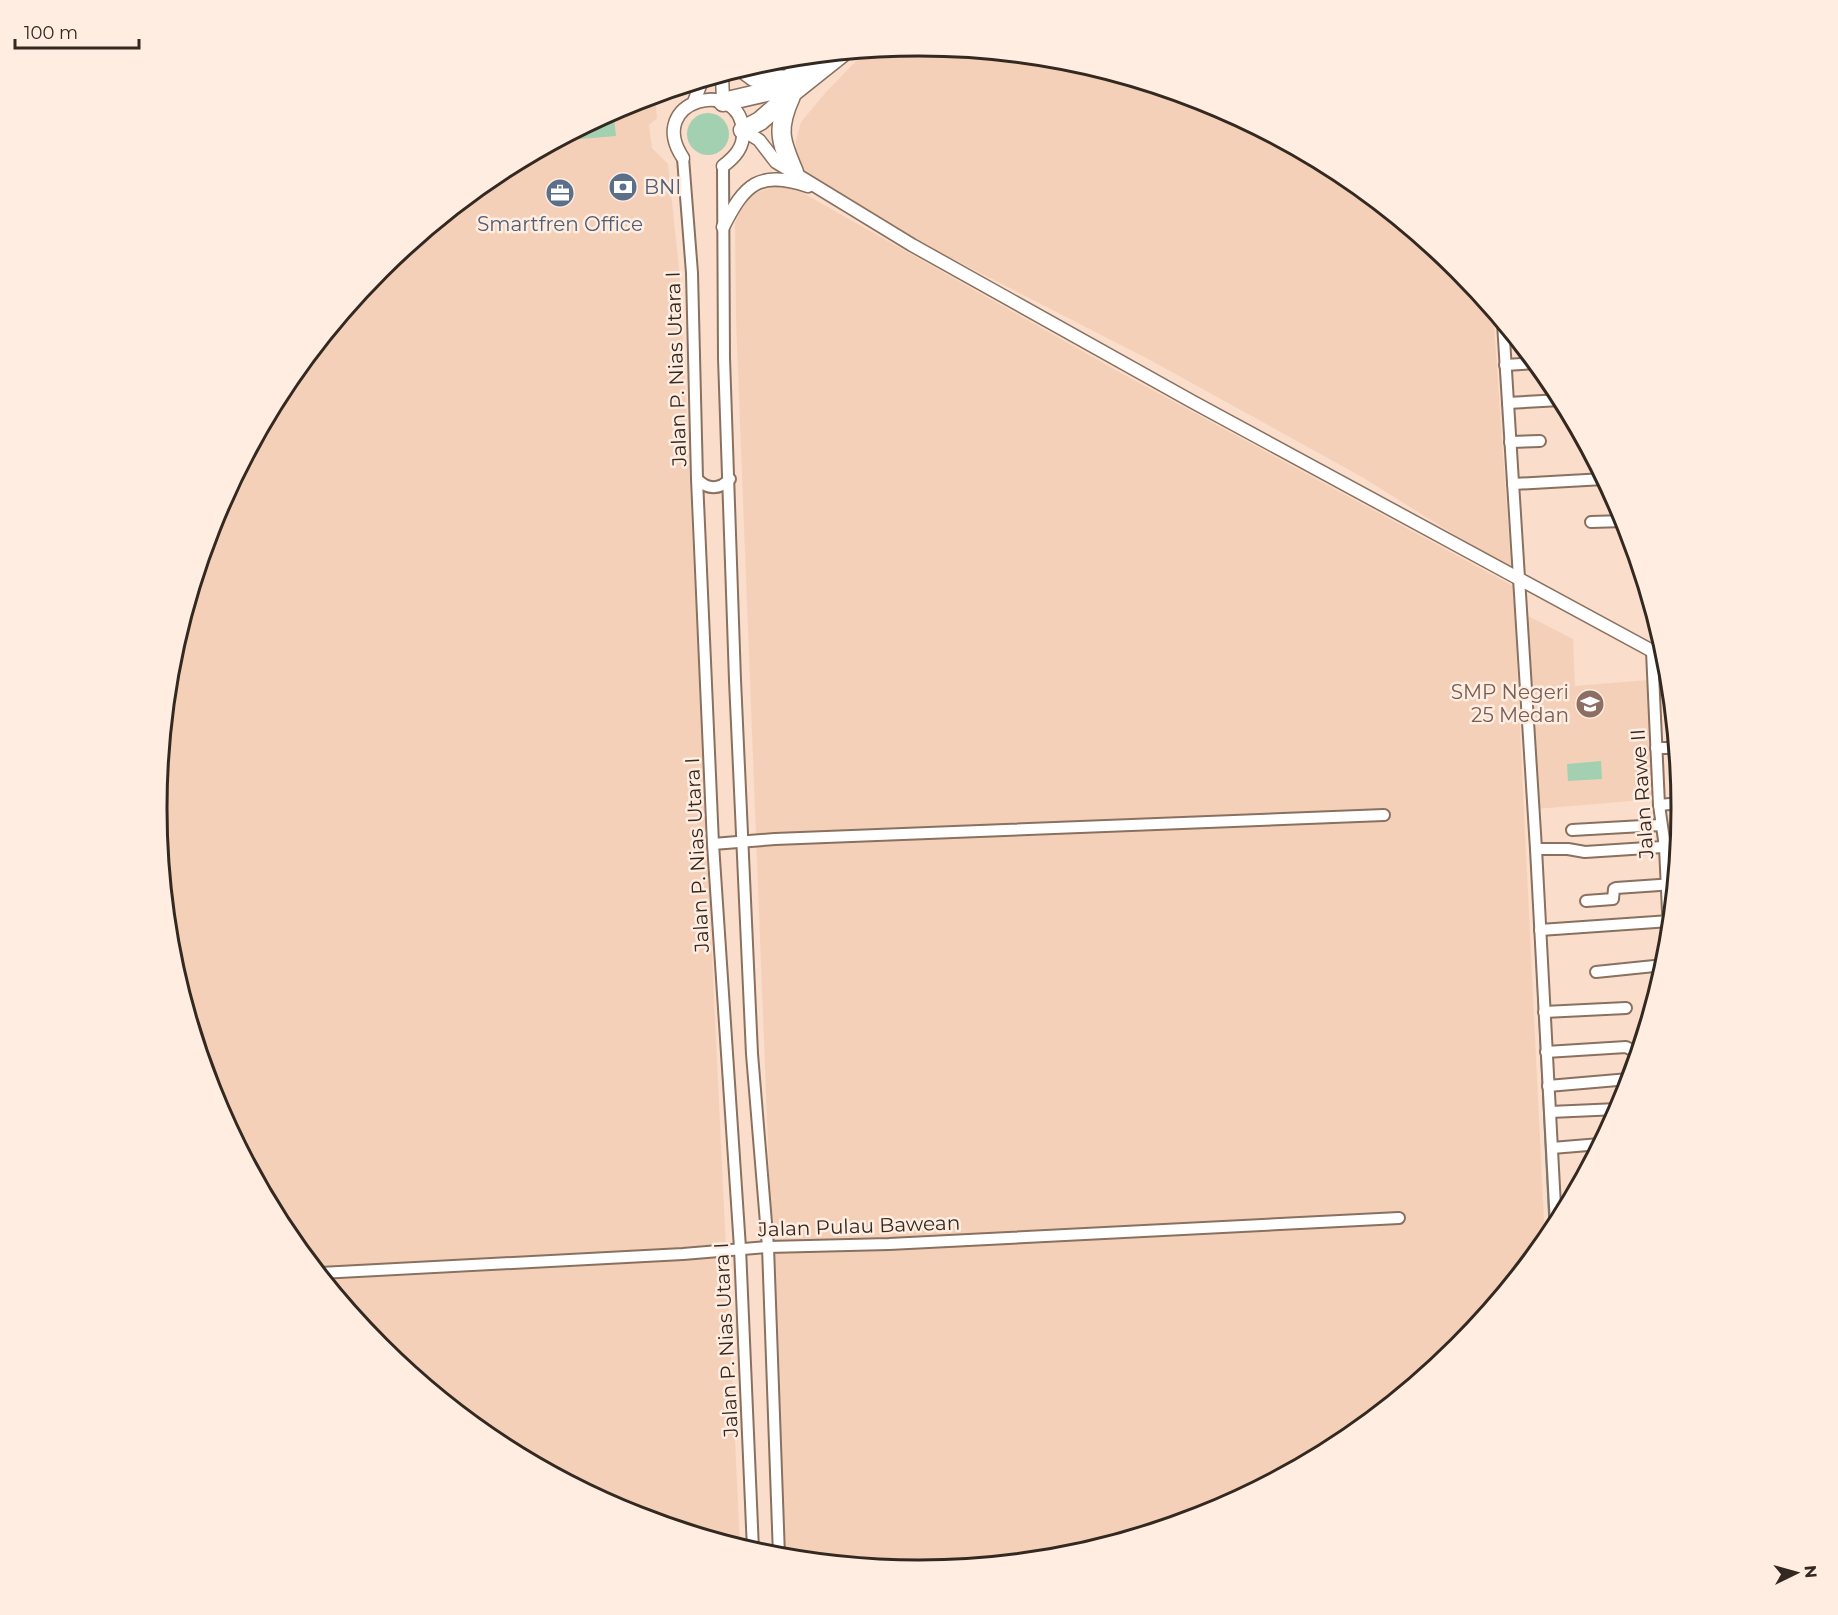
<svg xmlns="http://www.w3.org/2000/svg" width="1838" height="1615" viewBox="0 0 1838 1615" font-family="Montserrat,sans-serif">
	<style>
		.built { fill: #f4d0b9 }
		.green { fill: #a2d0b1 }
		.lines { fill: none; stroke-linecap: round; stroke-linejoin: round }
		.stream { stroke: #5895a3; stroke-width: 2 }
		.minor-casing { stroke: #8a705f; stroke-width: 14 }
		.tertiary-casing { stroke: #8a705f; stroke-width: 15 }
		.motorway-casing { stroke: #8a705f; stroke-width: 21 }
		.minor { stroke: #fff; stroke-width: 10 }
		.tertiary { stroke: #fff; stroke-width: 12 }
		.motorway { stroke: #fff; stroke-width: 18 }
		.labels { text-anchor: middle; stroke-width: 5; stroke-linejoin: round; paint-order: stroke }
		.service-label { font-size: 20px; fill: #4e5e75; stroke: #ffede1; text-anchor: start }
		.street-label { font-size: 20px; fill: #332921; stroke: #ffede1 }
		.education-label { font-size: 20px; fill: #785e54; stroke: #ffede1; text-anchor: end }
		.rim { fill: none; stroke: #332921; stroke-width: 3 }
	</style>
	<rect width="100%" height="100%" fill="#faddca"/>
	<g class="built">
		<polygon points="919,45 1068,60 1211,103 1343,174 1458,269 1493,310 1511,570 1362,477 1150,360 803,182 795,163 796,140 801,122 827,91 867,50"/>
		<polygon points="655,94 657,118 649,125 652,148 668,164 680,278 740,1546 627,1512 495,1441 380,1346 285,1231 214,1099 171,956 157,807 171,658 215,515 285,384 380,268 496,173 628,103"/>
		<polygon points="778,186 803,193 1121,373 1513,586 1545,1241 1458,1347 1342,1442 1210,1512 1067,1555 919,1570 784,1557 736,319 735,223 745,200 755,193"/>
		<polygon points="1526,615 1573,639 1575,686 1649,680 1655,799 1535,809"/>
	</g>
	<g class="green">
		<polygon points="613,110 616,136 556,141"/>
		<circle cx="708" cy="134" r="21"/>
		<polygon points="1601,761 1602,779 1568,781 1567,764"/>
	</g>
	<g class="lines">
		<polyline class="stream" points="1530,830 1550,1235"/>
		<g class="minor-casing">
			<g id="minor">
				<polyline points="683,158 692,273 697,479 713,844 740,1248 753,1550"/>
				<polyline points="723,166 724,358 735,680 752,1054 768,1247 779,1556"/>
				<polyline points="1503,323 1536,849 1556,1225"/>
				<polyline points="1505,365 1536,363"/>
				<polyline points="1508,403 1561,400"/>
				<polyline points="1510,442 1540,441"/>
				<path d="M697,479C708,490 719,490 730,479"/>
				<polyline points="1513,484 1604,479"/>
				<polyline points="1591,522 1625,521"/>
				<polyline points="1652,651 1659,805 1665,847 1669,933"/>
				<polyline points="1656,748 1676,748"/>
				<polyline points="1659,805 1681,803"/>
				<polyline points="1572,830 1661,825"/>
				<polyline points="713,844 775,839 1384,815"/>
				<polyline points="1536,849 1568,849 1585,852 1678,846"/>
				<polyline points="1586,901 1613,899 1614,889 1616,888 1674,884"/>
				<polyline points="1540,930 1670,921"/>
				<polyline points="1596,972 1664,965"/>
				<polyline points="1544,1012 1626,1008"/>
				<polyline points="1546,1052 1626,1047 1634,1051 1638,1051"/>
				<polyline points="1548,1086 1629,1079"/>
				<polyline points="1550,1112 1618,1109"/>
				<polyline points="1552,1148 1600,1144"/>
				<polyline points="320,1273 683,1254 768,1247 889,1244 1399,1218"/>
			</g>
		</g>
		<g class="tertiary-casing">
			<g id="tertiary">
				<polyline points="722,74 723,102"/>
				<polyline points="694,102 702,80"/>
				<polyline points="743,130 759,140 776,162 912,245 1193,402 1667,659"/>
				<path d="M683,158C644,100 741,75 743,132C744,147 735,157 723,166"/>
				<path d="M723,227C745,184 758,170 808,186"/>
			</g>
		</g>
		<g class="motorway-casing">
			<g id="motorway">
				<polyline points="742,68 754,77 787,80 818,55"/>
				<path d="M791,96C776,129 780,140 794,172"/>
				<polyline points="723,102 771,91 787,80"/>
				<polyline points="743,130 760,121 793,92 842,53"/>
			</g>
		</g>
		<use href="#minor" class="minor"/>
		<use href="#tertiary" class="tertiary"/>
		<use href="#motorway" class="motorway"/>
	</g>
	<defs>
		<g id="bank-disc" transform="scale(1.5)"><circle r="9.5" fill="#5c6f8a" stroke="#ffede1"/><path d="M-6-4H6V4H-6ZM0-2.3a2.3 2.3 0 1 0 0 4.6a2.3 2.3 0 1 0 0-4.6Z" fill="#fff"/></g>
		<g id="office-disc" transform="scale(1.5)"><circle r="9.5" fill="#5c6f8a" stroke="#ffede1"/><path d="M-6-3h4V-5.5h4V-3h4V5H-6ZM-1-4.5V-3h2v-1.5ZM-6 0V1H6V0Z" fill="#fff"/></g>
		<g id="school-disc" transform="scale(1.5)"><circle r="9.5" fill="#8d6e63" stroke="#ffede1"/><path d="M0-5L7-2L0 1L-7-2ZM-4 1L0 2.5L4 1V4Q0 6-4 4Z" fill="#fff"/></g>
	</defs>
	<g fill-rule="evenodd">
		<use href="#bank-disc" x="623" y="187"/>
		<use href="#office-disc" x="560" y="193"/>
		<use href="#school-disc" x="1590" y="704"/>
	</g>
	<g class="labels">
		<g class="service-label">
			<text x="644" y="194">BNI</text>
			<text x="560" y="231" text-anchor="middle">Smartfren Office</text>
		</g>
		<g class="street-label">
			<text transform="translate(676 369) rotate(-92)" y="7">Jalan P. Nias Utara I</text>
			<text transform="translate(1642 794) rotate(-94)" y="7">Jalan Rawe II</text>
			<text transform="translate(697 855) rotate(-93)" y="7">Jalan P. Nias Utara I</text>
			<text transform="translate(859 1226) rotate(-2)" y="7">Jalan Pulau Bawean</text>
			<text transform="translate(726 1340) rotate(-93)" y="7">Jalan P. Nias Utara I</text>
		</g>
		<g class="education-label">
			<text x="1569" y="699">SMP Negeri<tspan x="1569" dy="23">25 Medan</tspan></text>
		</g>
	</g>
	<path d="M0 0H1838V1615H0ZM167 808a752 752 0 1 1 1504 0a752 752 0 1 1-1504 0Z" fill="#ffede1" fill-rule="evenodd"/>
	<path class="rim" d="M167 808a752 752 0 1 1 1504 0a752 752 0 1 1-1504 0Z"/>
	<g transform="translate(1796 1573) rotate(85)" stroke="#ffede1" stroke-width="4.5" paint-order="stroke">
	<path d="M0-4.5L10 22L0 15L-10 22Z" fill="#332921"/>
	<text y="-9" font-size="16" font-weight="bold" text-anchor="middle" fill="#332921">N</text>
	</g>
	<path d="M15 39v9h124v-9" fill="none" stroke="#332921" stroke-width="3"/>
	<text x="24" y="39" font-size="18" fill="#332921" stroke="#ffede1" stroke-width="4.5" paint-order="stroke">100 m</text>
</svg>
